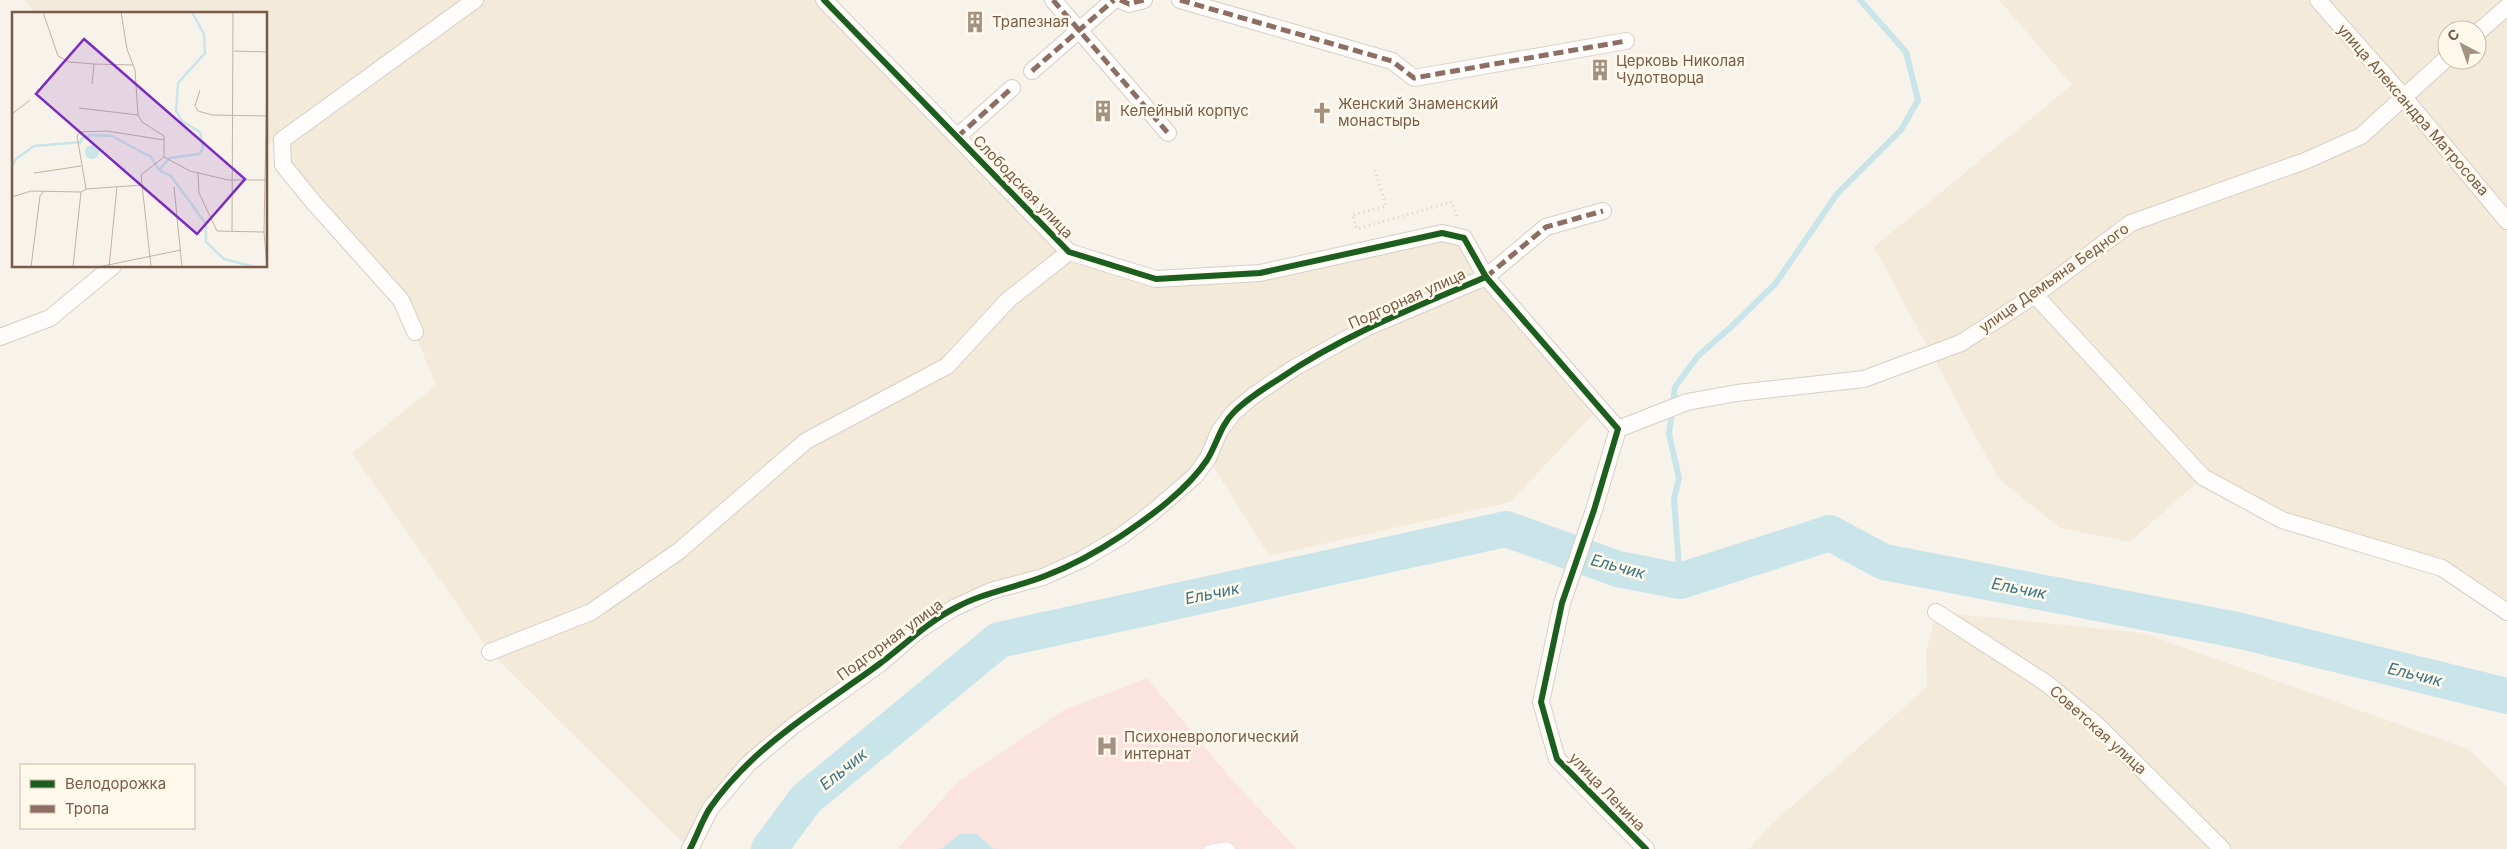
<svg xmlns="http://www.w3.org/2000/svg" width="2507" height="849" viewBox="0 0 2507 849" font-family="Inter,sans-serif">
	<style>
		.residential { fill: #f4eada; fill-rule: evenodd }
		.medical { fill: #fbe3e0 }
		.water { fill: #cae5e9 }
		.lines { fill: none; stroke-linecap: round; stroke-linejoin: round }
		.stream { stroke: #cae5e9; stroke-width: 6 }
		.river { stroke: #cae5e9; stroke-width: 36 }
		.lane-casing { stroke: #d6cfc6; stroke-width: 9 }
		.street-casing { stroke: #d6cfc6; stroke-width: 18 }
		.path { stroke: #d9d1ca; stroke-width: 3; stroke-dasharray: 1 4; stroke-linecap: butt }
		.lane { stroke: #fefdfc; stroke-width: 8 }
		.street { stroke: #fefdfc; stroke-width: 16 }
		.quiet { stroke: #8d6e63; stroke-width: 5; stroke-dasharray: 10 5; stroke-linecap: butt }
		.cycleway-casing { stroke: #fff9ec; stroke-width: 9 }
		.cycleway { stroke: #1b5e20; stroke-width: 6 }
		.labels { text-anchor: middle; stroke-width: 5; stroke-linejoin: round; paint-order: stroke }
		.poi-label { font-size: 15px; fill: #785c47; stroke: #fff9ec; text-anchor: start }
		.street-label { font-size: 15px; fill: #785c47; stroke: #fff9ec }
		.water-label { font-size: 16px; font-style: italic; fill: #3c7687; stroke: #fff9ec }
		.inset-river { fill: none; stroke: #cae5e9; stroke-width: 2.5 }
		.inset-road { fill: none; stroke: #c1b2a4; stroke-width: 1 }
		.view { fill: #7b2cbf; fill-opacity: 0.15; stroke: #7b2cbf; stroke-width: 2.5 }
		.inset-edge { fill: none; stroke: #785c47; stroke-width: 2.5 }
	</style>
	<rect width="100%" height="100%" fill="#f8f3ea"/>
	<g class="residential">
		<polygon points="24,0 824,0 1069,252 1157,279 1260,273 1442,233 1464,238 1599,408 1510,502 1269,556 1208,458 1120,537 954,608 748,764 689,849 490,652 352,453 436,385 401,300 283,165 282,140 266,144 266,14 36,14"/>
		<path d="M1999,0H2507V612L2442,568L2282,520L2203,477L2130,542L2060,528L1998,478L1874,247L2072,85ZM2447,30H2477V60H2447Z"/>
		<polygon points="1936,612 2143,633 2468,749 2507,786 2507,849 1749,849 1773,823 1927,687 1926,653"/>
	</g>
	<polygon class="medical" points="1147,678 1234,782 1297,849 897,849 959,781 1064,710"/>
	<polygon class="water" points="960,834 977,834 994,849 941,849"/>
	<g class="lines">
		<polyline class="stream" points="1680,581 1674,499 1679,478 1669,434 1675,387 1698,356 1731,327 1776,283 1837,194 1901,130 1918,100 1906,52 1860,0"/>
		<polyline class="river" points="769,849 806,799 999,640 1506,529 1618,569 1680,581 1830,533 1884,562 2237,630 2507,696"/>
		<g class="lane-casing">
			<polyline id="lane" points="1208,849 1227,846 1231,849"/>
		</g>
		<g class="street-casing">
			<g id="street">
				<polyline points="824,0 1069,252 1156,279 1260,273 1442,233 1464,238 1486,277 1618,429 1594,510 1562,603 1541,702 1557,759 1646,849"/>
				<polyline points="1053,0 1168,133"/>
				<polyline points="1120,0 1129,4 1144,0"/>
				<polyline points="1180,0 1392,61 1414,78 1626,41"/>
				<polyline points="2318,0 2403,96 2507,221"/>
				<polyline points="2477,33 2507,7"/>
				<polyline points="1032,71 1114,0"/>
				<polyline points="957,137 1012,88"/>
				<polyline points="2035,295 2203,477 2282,520 2442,568 2507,612"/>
				<polyline points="415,332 401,300 314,203 283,165 282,140 475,0"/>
				<polyline points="0,337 50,318 113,266"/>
				<polyline points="1618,429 1687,402 1737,393 1864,379 1961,343 2035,295 2131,223 2305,161 2361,136 2447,58"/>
				<polyline points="1936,612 2046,683 2097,725 2222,849"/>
				<polyline points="490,652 591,612 679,551 806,441 947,366 1008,300 1069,252"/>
				<polyline points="690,849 710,809 748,764 793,726 881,663 919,630 954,608 991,591 1043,577 1083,559 1120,537 1153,512 1195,476 1208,458 1219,432 1233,413 1253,396 1294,368 1366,328 1486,277 1546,227 1603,211"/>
			</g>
		</g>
		<polyline class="path" points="1375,170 1386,206 1352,215 1357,229 1452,202 1458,219"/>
		<use href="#lane" class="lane"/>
		<use href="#street" class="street"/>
		<g class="quiet">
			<polyline points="1053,0 1168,133"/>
			<polyline points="1120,0 1129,4 1144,0"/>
			<polyline points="1180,0 1392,61 1414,78 1626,41"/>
			<polyline points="1032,71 1114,0"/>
			<polyline points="957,137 1012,88"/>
			<polyline points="1486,277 1546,227 1603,211"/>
		</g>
		<g class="cycleway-casing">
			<g id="cycleway">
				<polyline points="824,0 1069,252 1156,279 1260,273 1442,233 1464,238 1486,277 1618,429 1594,510 1562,603 1541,702 1557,759 1646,849"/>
				<path d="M690,849C697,836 702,820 710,808C752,747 819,708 878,665C904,646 926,623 955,608C984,592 1015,588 1045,576C1071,566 1097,552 1121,536C1151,516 1187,490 1207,460C1217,444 1220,426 1234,412C1247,399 1263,389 1279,379C1343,335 1415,307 1486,277"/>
			</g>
		</g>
		<use href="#cycleway" class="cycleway"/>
	</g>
	<defs>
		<g id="building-bare" transform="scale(1.725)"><path d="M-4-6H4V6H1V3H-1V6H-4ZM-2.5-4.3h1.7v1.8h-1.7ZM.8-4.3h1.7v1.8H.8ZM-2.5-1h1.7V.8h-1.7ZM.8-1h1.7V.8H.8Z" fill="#a59180" stroke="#fff9ec" stroke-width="2.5" paint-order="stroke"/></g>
		<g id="church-bare" transform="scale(1.725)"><path d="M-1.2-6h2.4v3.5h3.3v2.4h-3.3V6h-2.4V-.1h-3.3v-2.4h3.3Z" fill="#a59180" stroke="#fff9ec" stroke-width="2.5" paint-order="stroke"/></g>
		<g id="hospital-bare" transform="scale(1.725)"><path d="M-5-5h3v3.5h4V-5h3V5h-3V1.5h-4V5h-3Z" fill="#a59180" stroke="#fff9ec" stroke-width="2.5" paint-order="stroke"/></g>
	</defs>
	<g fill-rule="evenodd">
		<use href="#building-bare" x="975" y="22"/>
		<use href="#building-bare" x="1600" y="70"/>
		<use href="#building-bare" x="1103" y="111"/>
		<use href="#church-bare" x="1322" y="113"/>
		<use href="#hospital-bare" x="1107" y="746"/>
	</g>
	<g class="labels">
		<g class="poi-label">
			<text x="992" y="27">Трапезная</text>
			<text x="1616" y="66">Церковь Николая<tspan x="1616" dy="17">Чудотворца</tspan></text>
			<text x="1338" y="109">Женский Знаменский<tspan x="1338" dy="17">монастырь</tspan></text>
			<text x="1120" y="116">Келейный корпус</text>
			<text x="1124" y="742">Психоневрологический<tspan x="1124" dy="17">интернат</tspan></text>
		</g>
		<g class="street-label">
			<text transform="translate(2413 110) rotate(49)" y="5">улица Александра Матросова</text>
			<text transform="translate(1023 187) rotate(46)" y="5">Слободская улица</text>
			<text transform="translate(2054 278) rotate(-35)" y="5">улица Демьяна Бедного</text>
			<text transform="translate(1407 299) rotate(-24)" y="5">Подгорная улица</text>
			<text transform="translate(890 640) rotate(-36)" y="5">Подгорная улица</text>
			<text transform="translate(2098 730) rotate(42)" y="5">Советская улица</text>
			<text transform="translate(1607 792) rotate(46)" y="5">улица Ленина</text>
		</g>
		<g class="water-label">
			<text transform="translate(1618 566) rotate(15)" y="6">Ельчик</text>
			<text transform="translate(2019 588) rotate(11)" y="6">Ельчик</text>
			<text transform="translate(1212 593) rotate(-12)" y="6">Ельчик</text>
			<text transform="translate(2415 674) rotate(14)" y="6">Ельчик</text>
			<text transform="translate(843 769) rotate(-39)" y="6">Ельчик</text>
		</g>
	</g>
	<g transform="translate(12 12)">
		<rect width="255" height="255" fill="#f8f3ea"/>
		<path d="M73 140a7 7 0 1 1 14 0a7 7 0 1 1-14 0Z" fill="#cae5e9"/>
		<path class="inset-river" d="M0,155L4,147L22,134L69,130L70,126L79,123L100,124L139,145L147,158L159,164L194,212V230L212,247L243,255M147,158L158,146L187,142L191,137L188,120L170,109L164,99L166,71L193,41L192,22L180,0"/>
		<path class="inset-road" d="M31,0L46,44L57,50L82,52M109,0L115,37L123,58L126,103L130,110L152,124V145L129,163L139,255M222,39L255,40M80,72L82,52L121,53M188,78L183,94L186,99L200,103L255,104M67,96L126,103M0,102L18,88M152,145L178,159L216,168H255M186,160L187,181L205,219L252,220M22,161L69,154M162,175L170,255M74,177L65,124L68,120L95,119L152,128M0,185L19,179L69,180L74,177L130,173M220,219L221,0M19,255L28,184L32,179M61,255L69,180M86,255L169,238M97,255L105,175M255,255L252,220L255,61"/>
		<path class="view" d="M72,27L233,167L185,222L24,82Z"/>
		<rect width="255" height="255" class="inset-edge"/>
	</g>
	<rect x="20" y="764" width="175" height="65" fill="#fff9ec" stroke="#c9baaa"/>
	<rect x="30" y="780" width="25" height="8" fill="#1b5e20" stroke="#c9baaa"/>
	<text x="65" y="789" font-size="15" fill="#785c47">Велодорожка</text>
	<rect x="30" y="805" width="25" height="8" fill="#8d6e63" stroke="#c9baaa"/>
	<text x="65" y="814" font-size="15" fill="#785c47">Тропа</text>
	<g transform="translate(2462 45) rotate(319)"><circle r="24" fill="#fff9ec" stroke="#c9baaa"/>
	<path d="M0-4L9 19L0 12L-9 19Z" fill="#a59180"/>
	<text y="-8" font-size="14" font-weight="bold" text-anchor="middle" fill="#785c47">С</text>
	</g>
</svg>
